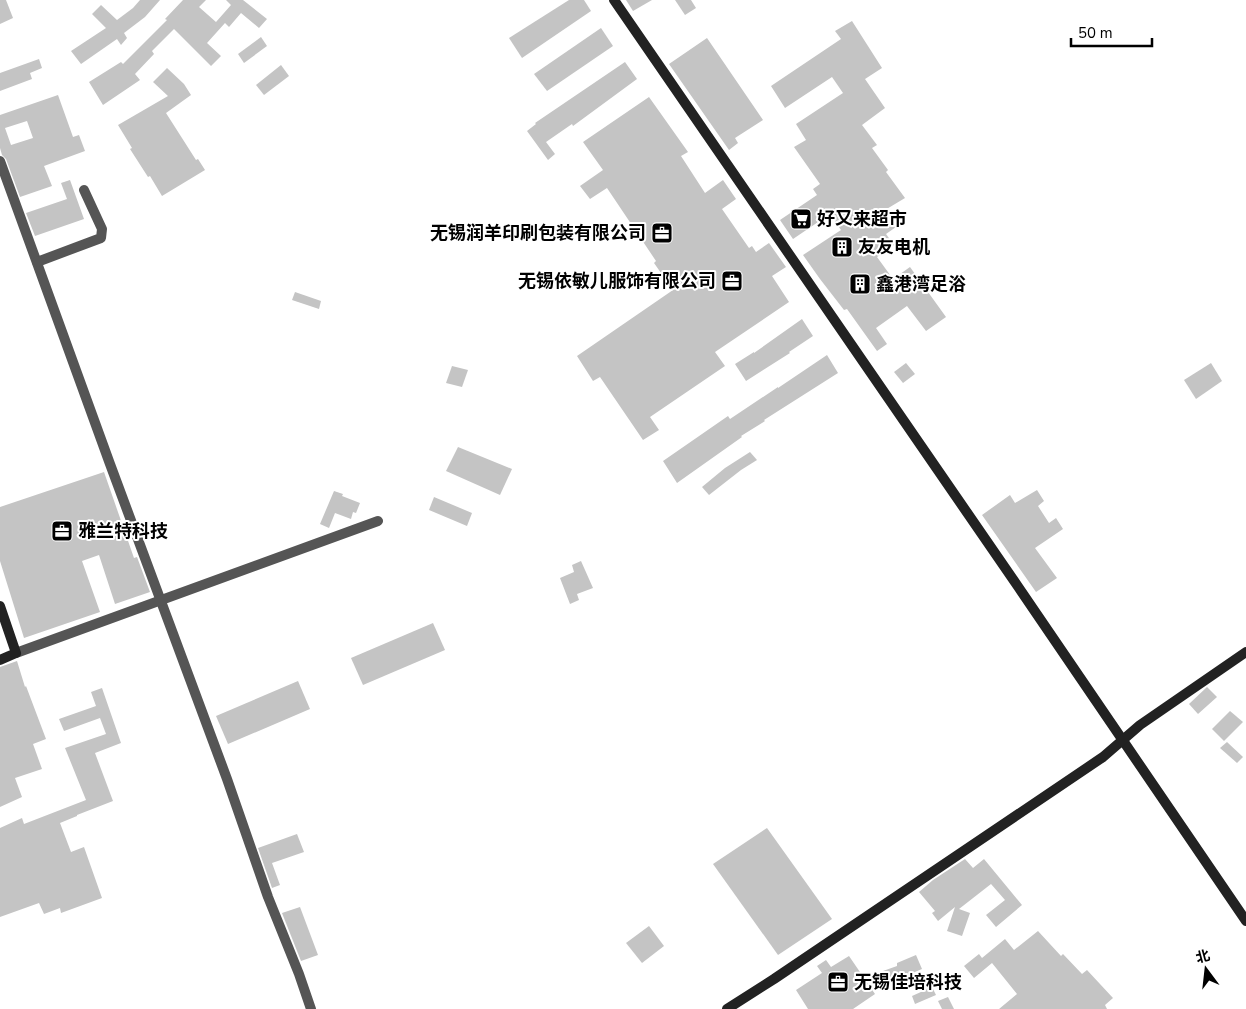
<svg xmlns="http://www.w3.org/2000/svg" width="1246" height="1009" viewBox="0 0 1246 1009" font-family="'Nunito Sans','Noto Sans SC',sans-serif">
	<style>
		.building { fill: #c4c4c4; fill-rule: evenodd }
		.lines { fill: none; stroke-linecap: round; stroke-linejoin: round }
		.street { stroke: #555; stroke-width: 10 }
		.secondary { stroke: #222; stroke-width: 10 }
		.labels { text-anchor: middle; stroke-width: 4; stroke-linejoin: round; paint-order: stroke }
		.poi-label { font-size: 18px; font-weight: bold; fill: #000; stroke: #fff; text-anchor: start }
	</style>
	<rect width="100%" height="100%" fill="#fff"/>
	<g class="building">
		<polygon points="0,0 6,0 13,18 0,24"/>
		<polygon points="140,0 160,0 145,17 124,33 127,38 121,45 117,39 81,64 71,51 106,28 92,14 101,5 117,20 133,8"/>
		<polygon points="183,0 206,0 199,7 216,22 231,5 226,0 243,0 267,19 259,28 241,13 229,27 225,23 207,43 221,56 211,66 174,29 152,51 154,54 135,74 140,80 103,105 89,82 121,62 123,64 167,20 165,19"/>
		<polygon points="569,0 584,0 591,11 522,58 509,38"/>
		<polygon points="626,0 652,0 633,11"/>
		<polygon points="675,0 691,0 696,8 685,15"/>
		<polygon points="852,21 882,68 865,79 885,108 862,125 877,145 872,148 888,170 886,172 905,198 885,210 896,227 886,234 894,245 877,257 893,279 910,267 946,317 926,331 907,306 876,328 887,344 877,351 847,309 844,310 820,279 803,255 841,230 830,214 793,239 780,220 817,195 813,189 820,184 794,147 806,140 796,124 843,93 832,77 785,108 771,86 841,39 835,31"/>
		<polygon points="601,28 613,46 547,91 534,74"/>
		<polygon points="261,37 267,46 244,63 238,54"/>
		<polygon points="707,38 763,120 735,138 738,143 729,150 669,64"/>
		<polygon points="39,59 42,68 30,73 32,79 0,91 0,73"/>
		<polygon points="625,62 637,79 573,126 572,124 546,142 555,154 548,160 527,131 536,124 535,123"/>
		<polygon points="281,65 289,76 264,95 256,85"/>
		<polygon points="167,68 184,84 191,95 166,113 196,160 198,159 205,170 162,196 150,176 148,177 130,149 132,148 118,125 168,96 153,82"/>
		<path d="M58,95L73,137L79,135L85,151L44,166L52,186L20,197L6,159L2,155L0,148V115ZM27,121L33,138L11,145L5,128Z"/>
		<polygon points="649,97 688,152 681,156 705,193 723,180 736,199 722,209 749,248 752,246 756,252 769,243 786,267 772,276 789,302 715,352 725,366 650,417 659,430 643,440 600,377 593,381 577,356 673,290 654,263 656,261 607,188 590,199 580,186 603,170 583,142"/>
		<polygon points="70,180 84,219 35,236 26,213 67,199 61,183"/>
		<polygon points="295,292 321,301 319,309 292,300"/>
		<polygon points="802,319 813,336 789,352 790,353 746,381 735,364 754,352 754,353"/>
		<polygon points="827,355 838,373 764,420 765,421 741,436 742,437 677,483 663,461 728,416 730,419 778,387 778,388"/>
		<polygon points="906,363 915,374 903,383 894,372"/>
		<polygon points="1211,363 1222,381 1196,399 1184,380"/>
		<polygon points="452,366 468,370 462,387 446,383"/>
		<polygon points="458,447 512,469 500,495 446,471"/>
		<polygon points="750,452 757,460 741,470 709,495 702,487 725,468"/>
		<polygon points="104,472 134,558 137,557 150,592 115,604 99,555 82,561 100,612 24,638 0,561 0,507"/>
		<polygon points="1037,490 1044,501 1038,506 1049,523 1056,518 1063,529 1035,548 1057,578 1036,592 982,515 1010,495 1015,503"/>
		<polygon points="334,491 343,494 342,496 360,503 356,513 353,512 351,519 335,513 329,528 320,524"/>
		<polygon points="434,497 472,513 467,526 429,510"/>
		<polygon points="581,561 593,588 577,594 579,600 570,604 560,578 574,572 572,565"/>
		<polygon points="433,623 445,650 363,685 351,658"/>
		<polygon points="17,661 25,687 26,686 46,739 33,744 42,769 15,778 22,797 0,807 0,667"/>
		<polygon points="298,681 310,709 228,744 216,716"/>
		<polygon points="1207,687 1217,697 1198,714 1189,704"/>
		<polygon points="102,688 121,743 95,753 113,801 77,815 77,816 60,823 71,852 84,847 102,898 61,913 60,908 44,914 39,903 0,917 0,828 22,818 24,824 86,800 65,748 106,734 100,718 64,731 59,719 96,706 91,692"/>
		<polygon points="1230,711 1243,722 1224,741 1212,729"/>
		<polygon points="1227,742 1243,757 1237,763 1220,748"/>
		<polygon points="767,828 832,919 778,955 713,864"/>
		<polygon points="297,834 304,852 272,863 280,885 272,888 258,848"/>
		<polygon points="965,859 973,868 984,859 1022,905 996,927 986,915 1005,900 991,884 959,909 970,913 962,936 947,931 955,907 938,921 932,913 935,911 919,892 933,880"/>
		<polygon points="300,907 318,955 301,961 282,913"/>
		<polygon points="649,926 664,946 642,963 626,943"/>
		<polygon points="1038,931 1061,956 1063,954 1082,974 1087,970 1113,998 1105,1005 1107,1009 999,1009 1017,994 992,963 974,978 964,966 979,954 982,958 1005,939 1014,950"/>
		<polygon points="916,955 922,969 903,977 903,979 890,985 883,971 897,966 897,963"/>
		<polygon points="849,956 875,994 853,1009 808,1009 796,990 822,973 817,966 826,960 831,967"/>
		<polygon points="932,987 936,995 915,1004 912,996"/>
		<polygon points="948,997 954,1009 942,1009 938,1001"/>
	</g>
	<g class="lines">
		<g class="street">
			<polyline points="0,161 110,464 227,779 268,897 299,974 311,1009"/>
			<polyline points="37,262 101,238 102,229 84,190"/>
			<polyline points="16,653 378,521"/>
		</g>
		<g class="secondary">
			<polyline points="614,0 1019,588 1246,921"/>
			<polyline points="0,606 16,653 0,660"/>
			<polyline points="727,1009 774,979 1103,757 1140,725 1246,652"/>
		</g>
	</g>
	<defs>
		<g id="supermarket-square" transform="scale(1.125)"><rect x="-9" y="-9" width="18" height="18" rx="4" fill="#000" stroke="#fff"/><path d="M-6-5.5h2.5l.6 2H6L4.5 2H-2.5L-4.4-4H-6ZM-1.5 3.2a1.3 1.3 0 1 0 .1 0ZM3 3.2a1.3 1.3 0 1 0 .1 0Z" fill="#fff"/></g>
		<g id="office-square" transform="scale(1.125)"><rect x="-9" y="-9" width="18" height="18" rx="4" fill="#000" stroke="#fff"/><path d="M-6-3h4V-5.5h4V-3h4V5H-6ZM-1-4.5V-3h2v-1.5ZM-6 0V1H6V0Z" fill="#fff"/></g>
		<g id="building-square" transform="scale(1.125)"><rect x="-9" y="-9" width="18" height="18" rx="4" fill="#000" stroke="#fff"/><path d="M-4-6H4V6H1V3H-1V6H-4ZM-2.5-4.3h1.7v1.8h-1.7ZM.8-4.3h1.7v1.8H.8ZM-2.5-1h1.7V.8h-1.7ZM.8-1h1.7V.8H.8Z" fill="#fff"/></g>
	</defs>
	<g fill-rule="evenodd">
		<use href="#supermarket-square" x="801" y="219"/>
		<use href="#office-square" x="662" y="233"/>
		<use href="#building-square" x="842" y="247"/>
		<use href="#office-square" x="732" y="281"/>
		<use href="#building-square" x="860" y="284"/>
		<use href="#office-square" x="62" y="531"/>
		<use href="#office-square" x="838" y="982"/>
	</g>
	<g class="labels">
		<g class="poi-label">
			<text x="817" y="225">好又来超市</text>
			<text x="646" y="239" text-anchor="end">无锡润羊印刷包装有限公司</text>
			<text x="858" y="253">友友电机</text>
			<text x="716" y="287" text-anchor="end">无锡依敏儿服饰有限公司</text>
			<text x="876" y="290">鑫港湾足浴</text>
			<text x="78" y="537">雅兰特科技</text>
			<text x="854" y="988">无锡佳培科技</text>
		</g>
	</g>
	<g transform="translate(1206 969) rotate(345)" stroke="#ffffff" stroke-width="4" paint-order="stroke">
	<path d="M0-4L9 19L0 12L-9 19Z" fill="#000000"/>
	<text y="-8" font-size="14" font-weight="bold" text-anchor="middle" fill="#000000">北</text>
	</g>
	<path d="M1071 38v8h81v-8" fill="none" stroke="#000000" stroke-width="2.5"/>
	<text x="1078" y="38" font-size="15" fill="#000000" stroke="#ffffff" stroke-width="4" paint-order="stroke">50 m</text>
</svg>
